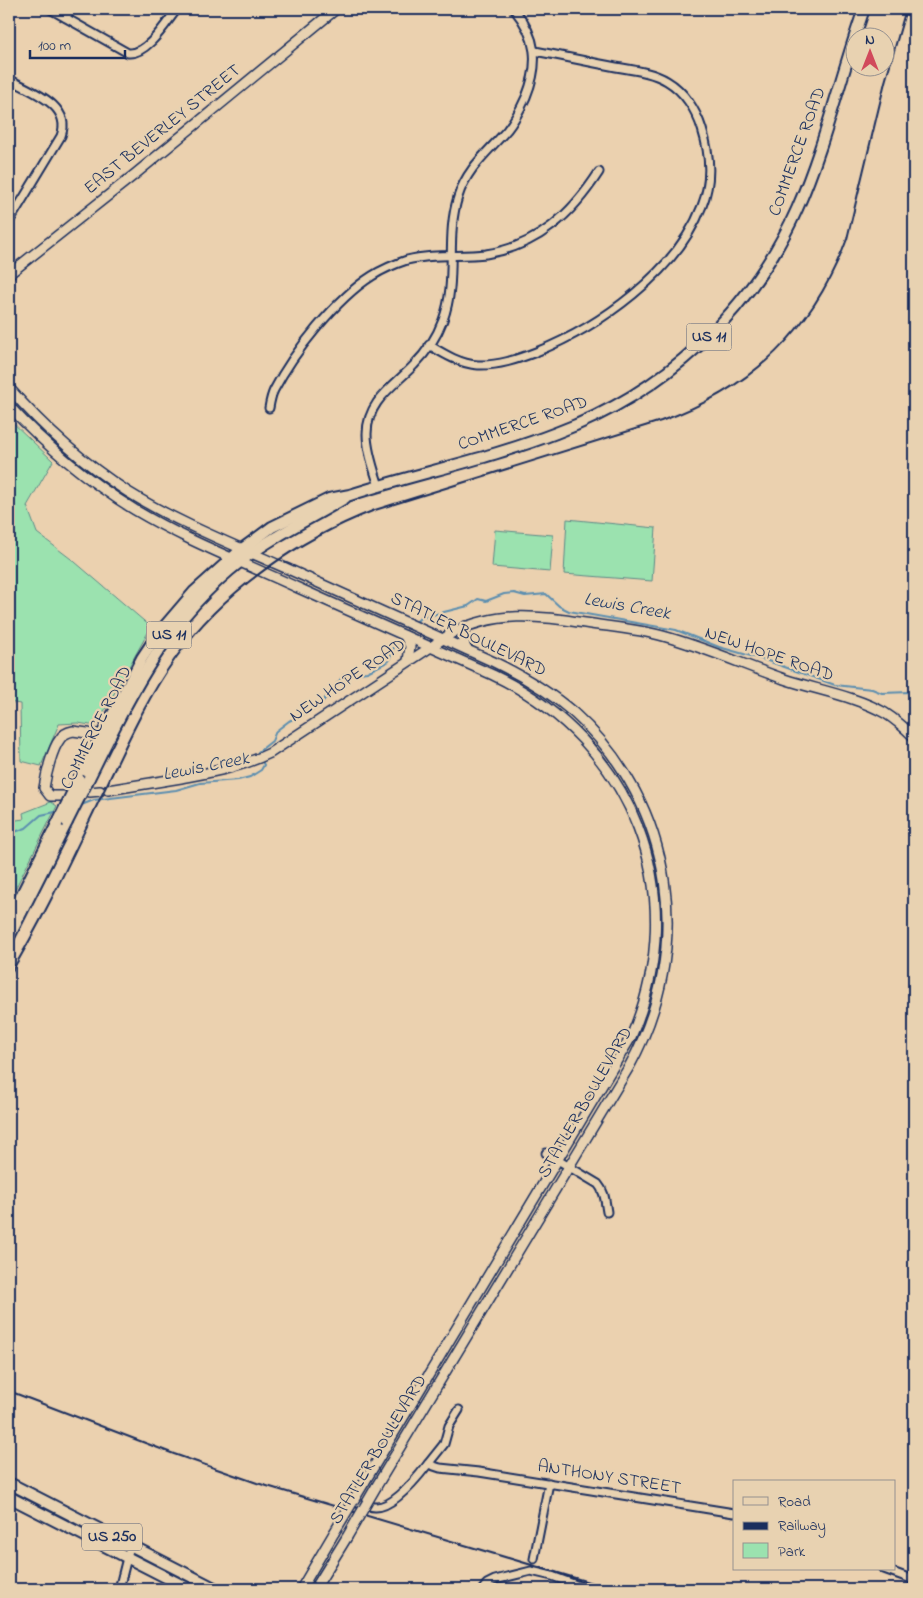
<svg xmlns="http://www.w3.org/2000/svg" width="923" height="1598" font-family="'Indie Flower',sans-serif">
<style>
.green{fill:#9be2af;stroke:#5b8886}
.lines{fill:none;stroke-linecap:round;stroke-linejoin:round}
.stream{stroke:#5b8eb0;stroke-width:2}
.minor-casing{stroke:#1b2f5e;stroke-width:11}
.tertiary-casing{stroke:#1b2f5e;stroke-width:12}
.secondary-casing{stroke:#1b2f5e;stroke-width:12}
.primary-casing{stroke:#1b2f5e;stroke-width:14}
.minor{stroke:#e8d2b1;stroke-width:7}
.tertiary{stroke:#e8d2b1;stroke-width:9}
.secondary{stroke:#e8d2b1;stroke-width:9}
.primary{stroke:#e8d2b1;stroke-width:10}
.rail{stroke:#1b2f5e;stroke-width:2}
.secondary-bridge-casing{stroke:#1b2f5e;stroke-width:12;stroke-linecap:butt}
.primary-bridge-casing{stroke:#1b2f5e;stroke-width:14;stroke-linecap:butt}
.secondary-bridge{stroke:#e8d2b1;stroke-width:9}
.primary-bridge{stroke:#e8d2b1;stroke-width:10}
.labels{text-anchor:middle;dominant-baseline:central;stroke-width:4.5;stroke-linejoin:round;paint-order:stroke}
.shield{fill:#e8d2b1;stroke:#586077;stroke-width:1}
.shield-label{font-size:16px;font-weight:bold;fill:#1b2f5e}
.street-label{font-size:18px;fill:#1b2f5e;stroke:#e8d2b1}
.water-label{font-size:19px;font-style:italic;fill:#263f6c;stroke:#e8d2b1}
</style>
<rect width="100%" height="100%" fill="#ebd1af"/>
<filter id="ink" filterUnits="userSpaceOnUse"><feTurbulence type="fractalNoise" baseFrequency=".02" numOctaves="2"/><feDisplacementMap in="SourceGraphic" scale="10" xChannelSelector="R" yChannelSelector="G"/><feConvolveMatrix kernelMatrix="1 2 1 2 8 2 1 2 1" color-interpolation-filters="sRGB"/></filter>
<g filter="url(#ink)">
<g class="green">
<polygon points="9,419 53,461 27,506 37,533 75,562 151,627 96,726 78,723 59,724 41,766 21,761 20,704 9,702"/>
<polygon points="567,519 656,528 652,581 564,574"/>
<polygon points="495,530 553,535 550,572 492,567"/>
<polygon points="51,802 57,806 9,901 9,821 24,819 23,813"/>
</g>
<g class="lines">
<g class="stream">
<polyline points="415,623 420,618 468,606 478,599 486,601 504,594 514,593 525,596 546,594 559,606 569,611 676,630 719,647 765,660 835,685 872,689 882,693 910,692 914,693"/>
<polyline points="259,754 258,752 272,741 276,731 289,721 319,706 344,675 367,672 389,661 394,647 402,638"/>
<polyline points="79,806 94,800 176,790 200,783 238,780 250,777 261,770 264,765 262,761"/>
<polyline points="9,834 26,828 41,815 60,811"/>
</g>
<g class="minor-casing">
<g id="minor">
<path d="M50,9l78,44c19,2 38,-30 49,-44"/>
<polyline points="65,17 72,9"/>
<path d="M9,79c21,12 64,26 52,57l-52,86"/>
<path d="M429,345c15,9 31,19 49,20 20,1 40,-6 58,-13 63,-25 141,-80 166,-146 10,-25 8,-52 0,-77 -6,-19 -18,-38 -35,-48 -15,-9 -34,-11 -51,-14 -27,-5 -54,-11 -81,-16"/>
<path d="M269,408c1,-6 2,-12 5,-18 19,-37 63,-92 98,-114 11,-7 23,-12 35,-16 26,-7 53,-3 79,-6 52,-8 86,-40 113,-82"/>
<path d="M379,486c-5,-16 -12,-35 -12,-52 0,-33 27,-48 47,-69 12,-12 23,-29 29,-45 15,-40 2,-83 15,-123 9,-29 30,-45 49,-67 8,-10 14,-22 19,-33 14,-34 11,-60 -12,-88"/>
<path d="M546,1153l52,31c7,8 7,17 9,28"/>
<polyline points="428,1464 444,1444 449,1426 459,1410"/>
<path d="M345,1499c10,3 21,8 30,8 18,1 43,-30 53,-43l12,4 39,4 255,41"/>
<polyline points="534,1559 549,1483"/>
<polyline points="884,1569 914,1580"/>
<polyline points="119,1589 130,1546"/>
<polyline points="483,1589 487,1584 495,1580 531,1571 552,1576 587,1589"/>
</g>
</g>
<g class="tertiary-casing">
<polyline id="tertiary" points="9,274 134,175 336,9"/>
</g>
<g class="secondary-casing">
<g id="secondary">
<path d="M9,388c35,40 74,75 119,104 50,31 106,53 160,77 68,31 138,62 206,93 29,14 56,30 80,51 102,92 120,237 55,354l-253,420"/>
<path d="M9,406c37,40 79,75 126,104 50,30 107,52 161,77 66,29 131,59 197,88 141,67 200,219 138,362l-267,446"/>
<polyline points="405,636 410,646 408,661"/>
<polyline points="466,649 463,637 466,626"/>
<path d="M108,790c24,-4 49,-8 73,-12 31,-6 61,-11 89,-25l182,-120c43,-22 86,-18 133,-10 26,4 53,6 78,13 41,11 81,29 121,43 33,11 71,17 101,34 11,7 20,15 29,24"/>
<polyline points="90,792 100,791"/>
<path d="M63,796h-13l-6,-8c2,-13 8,-39 16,-49 3,-5 8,-7 13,-8l36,5"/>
<polyline points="301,1589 334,1533"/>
<polyline points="315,1589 347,1537"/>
</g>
</g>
<g class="primary-casing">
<g id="primary">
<path d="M89,778c41,-82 77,-159 152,-217 32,-25 69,-42 104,-63"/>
<path d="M79,779l63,-121 16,-24 36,-42 48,-43 30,-22 57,-28 21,-4c68,-22 139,-36 206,-62 107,-40 194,-119 241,-224 28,-63 44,-135 67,-200"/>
<polyline points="9,920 57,824"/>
<polyline points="9,937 67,822"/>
<polyline points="9,1483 216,1589"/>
<polyline points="9,1497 189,1589"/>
</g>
</g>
<use href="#minor" class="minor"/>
<use href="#tertiary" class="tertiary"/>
<use href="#secondary" class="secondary"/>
<use href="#primary" class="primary"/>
<g class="rail">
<path d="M9,976c40,-66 72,-139 106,-208 18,-38 36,-75 60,-109 49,-69 123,-119 200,-149l286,-89c91,-32 152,-91 186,-182l38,-157 21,-73"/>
<polyline points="9,1391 174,1454 257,1483 612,1589"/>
</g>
<g class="secondary-bridge-casing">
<g id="secondary-bridge">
<polyline points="334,1533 364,1483"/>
<polyline points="347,1537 376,1487"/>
</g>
</g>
<g class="primary-bridge-casing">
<g id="primary-bridge">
<polyline points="67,822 89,778"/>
<polyline points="57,824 79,779"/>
</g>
</g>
<use href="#secondary-bridge" class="secondary-bridge"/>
<use href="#primary-bridge" class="primary-bridge"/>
</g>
</g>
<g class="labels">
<g class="shield">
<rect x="686.5" y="323.5" width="45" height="27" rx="4"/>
<rect x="146.5" y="621.5" width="45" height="27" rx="4"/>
<rect x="82" y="1523.5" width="60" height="27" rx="4"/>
</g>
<g class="shield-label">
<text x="709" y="337">US 11</text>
<text x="169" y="635">US 11</text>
<text x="112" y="1537">US 250</text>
</g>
<g class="street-label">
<text transform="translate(163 130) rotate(-39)">EAST BEVERLEY STREET</text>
<text transform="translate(798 152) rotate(-70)">COMMERCE ROAD</text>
<text transform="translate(523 424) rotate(-19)">COMMERCE ROAD</text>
<text transform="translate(468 635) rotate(26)">STATLER BOULEVARD</text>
<text transform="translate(769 655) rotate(19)">NEW HOPE ROAD</text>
<text transform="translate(348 681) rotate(-34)">NEW HOPE ROAD</text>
<text transform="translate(97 728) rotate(-63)">COMMERCE ROAD</text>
<text transform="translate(586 1103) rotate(-60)">STATLER BOULEVARD</text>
<text transform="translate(379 1450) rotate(-59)">STATLER BOULEVARD</text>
<text transform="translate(609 1478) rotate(9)">ANTHONY STREET</text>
</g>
<g class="water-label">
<text transform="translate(627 607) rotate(10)">Lewis Creek</text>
<text transform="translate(206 767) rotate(-11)">Lewis Creek</text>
</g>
</g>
<rect width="923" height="1598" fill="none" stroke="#e8d2b1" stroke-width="30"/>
<rect x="15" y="15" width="893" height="1568" fill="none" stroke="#1b2f5e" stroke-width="2" filter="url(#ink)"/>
<rect x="733" y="1480" width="162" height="90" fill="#e8d2b1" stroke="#969190"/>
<rect x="743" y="1497" width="25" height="8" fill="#e8d2b1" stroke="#969190"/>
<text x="778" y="1506" font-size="15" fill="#1b2f5e">Road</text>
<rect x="743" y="1522" width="25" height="8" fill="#1b2f5e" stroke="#969190"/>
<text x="778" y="1530" font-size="15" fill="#1b2f5e">Railway</text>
<rect x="743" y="1543" width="25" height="15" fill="#9be2af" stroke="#969190"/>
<text x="778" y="1556" font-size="15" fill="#1b2f5e">Park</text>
<g transform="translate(870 52)"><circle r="24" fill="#e8d2b1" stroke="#969190"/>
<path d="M0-4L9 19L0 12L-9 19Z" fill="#d1495b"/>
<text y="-8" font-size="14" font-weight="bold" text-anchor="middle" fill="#1b2f5e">N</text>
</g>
<path d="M30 50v8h95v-8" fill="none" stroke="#1b2f5e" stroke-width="2.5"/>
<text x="38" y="50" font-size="15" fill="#1b2f5e" stroke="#e8d2b1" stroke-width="4" paint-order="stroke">100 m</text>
</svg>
